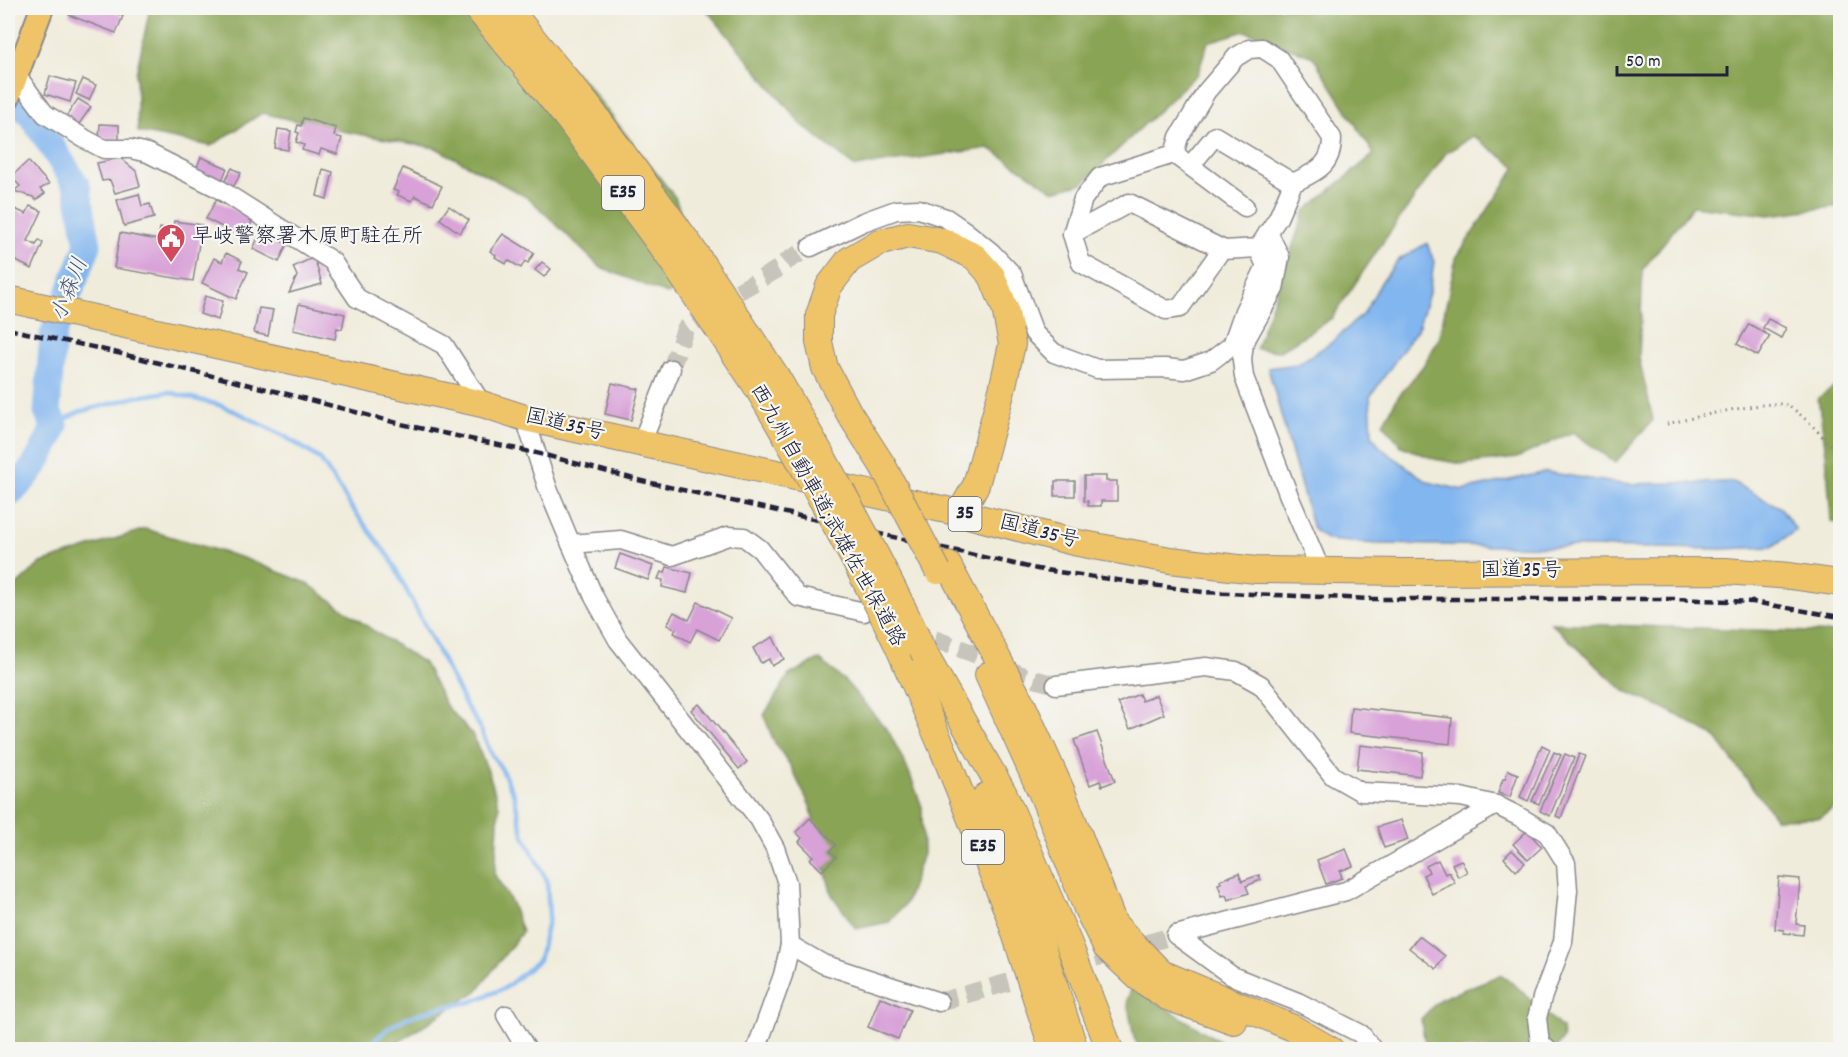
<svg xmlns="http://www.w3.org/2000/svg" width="1848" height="1057" font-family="Dekko,'Klee One',sans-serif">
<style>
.forest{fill:#8aa455;stroke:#566348;stroke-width:1.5}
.water{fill:#82b6ef;stroke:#526c95;stroke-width:1.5}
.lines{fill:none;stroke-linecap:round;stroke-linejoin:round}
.stream{stroke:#82b6ef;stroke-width:4.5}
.river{stroke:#82b6ef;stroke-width:27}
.building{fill:#d8a1d8}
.minor-tunnel{stroke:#c7c4bb;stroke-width:18;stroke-dasharray:18 9;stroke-linecap:butt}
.minor-casing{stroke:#89878b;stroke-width:21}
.major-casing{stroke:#89878b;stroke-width:26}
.highway-casing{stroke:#89878b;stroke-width:28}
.path{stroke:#89878b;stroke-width:3;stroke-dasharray:1.5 4.5;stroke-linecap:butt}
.minor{stroke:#fff;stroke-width:18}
.major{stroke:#efc469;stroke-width:22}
.highway{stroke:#efc469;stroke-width:26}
.rail{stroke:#22223b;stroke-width:4.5;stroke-dasharray:9 4.5;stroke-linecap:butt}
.highway-bridge-casing{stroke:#89878b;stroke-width:28;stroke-linecap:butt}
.highway-bridge{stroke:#efc469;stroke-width:26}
.labels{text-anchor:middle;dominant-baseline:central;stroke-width:4.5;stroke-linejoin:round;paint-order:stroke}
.shield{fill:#f6f6f2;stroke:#626272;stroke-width:1.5}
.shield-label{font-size:20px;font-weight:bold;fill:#22223b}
.poi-label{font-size:21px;fill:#22223b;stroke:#f6f6f2;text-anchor:start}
.street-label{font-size:21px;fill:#22223b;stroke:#f6f6f2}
.water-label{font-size:22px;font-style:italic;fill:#44567a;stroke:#f6f6f2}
</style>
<rect width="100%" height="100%" fill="#f6f6f2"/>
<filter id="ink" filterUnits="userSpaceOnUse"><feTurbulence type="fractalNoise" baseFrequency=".0167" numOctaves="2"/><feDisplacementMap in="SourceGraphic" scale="12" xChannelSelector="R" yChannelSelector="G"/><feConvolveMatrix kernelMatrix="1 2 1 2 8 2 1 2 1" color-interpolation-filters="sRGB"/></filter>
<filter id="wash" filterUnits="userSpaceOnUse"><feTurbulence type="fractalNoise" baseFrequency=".008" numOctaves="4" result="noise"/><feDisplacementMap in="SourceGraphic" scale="24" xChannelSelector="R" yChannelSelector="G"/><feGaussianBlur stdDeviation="1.35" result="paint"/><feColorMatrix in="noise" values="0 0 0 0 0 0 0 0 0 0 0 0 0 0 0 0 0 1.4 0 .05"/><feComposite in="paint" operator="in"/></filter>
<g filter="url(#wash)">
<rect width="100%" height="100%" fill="#f0ecdb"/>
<g class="forest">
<polygon points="150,8 507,8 585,82 675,197 697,257 693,284 667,294 600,267 530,199 436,148 336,130 262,113 211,146 138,132 136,74"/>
<polygon points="705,8 1840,8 1840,206 1769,215 1693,206 1643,269 1639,358 1653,420 1615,463 1573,432 1517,458 1463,464 1434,459 1401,446 1383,423 1398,397 1423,366 1439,338 1456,258 1516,167 1473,136 1446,153 1381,245 1332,318 1280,351 1256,349 1305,211 1374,154 1313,57 1245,31 1208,42 1198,73 1083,183 1054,191 989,148 855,167 801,124"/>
<polygon points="1840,383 1840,524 1831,521 1826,453 1818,398"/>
<polygon points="145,529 243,558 307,583 374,631 424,663 447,707 472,734 489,773 499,806 495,875 512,903 522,932 477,991 400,1041 393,1049 8,1049 8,593 41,563"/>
<polygon points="1551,623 1840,633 1840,803 1820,818 1776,819 1715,737 1668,710 1623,690"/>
<polygon points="819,659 846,682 889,732 909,772 922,807 923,854 906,903 889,922 856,929 832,895 819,848 811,808 790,765 773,740 764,715 789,675"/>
<polygon points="1500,975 1514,984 1562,1028 1563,1039 1555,1049 1426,1049 1421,1019 1440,999"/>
<polygon points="1132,987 1232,1049 1140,1049 1134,1038 1127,1000"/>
</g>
<polygon class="water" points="1427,243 1434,262 1429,293 1418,328 1370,397 1372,435 1381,448 1428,482 1463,490 1546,472 1622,484 1733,482 1781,508 1796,530 1772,547 1721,549 1377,544 1327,540 1313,529 1268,368 1298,364 1331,343 1364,313 1382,281 1398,260"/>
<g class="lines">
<polyline class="stream" points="55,425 79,412 136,397 168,392 219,405 241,414 286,437 320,459 352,508 390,558 466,706 478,724 492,755 501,768 514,795 523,834 547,881 549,917 539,960 505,988 471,1002 434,1009 406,1018 390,1027 363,1050"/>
<path class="river" d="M8,90l24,26 45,70 11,59 -35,89 -6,78 8,13c-12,29 -23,49 -47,70"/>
</g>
<g id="blocks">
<g class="building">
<polygon points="72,8 87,8 98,12 99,8 116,8 114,12 123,16 116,33 69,15"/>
<polygon points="50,76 76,83 70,102 45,94"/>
<polygon points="83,79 96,85 89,100 76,94"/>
<polygon points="78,99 91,107 77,127 65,118"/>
<polygon points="303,118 336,128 334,136 342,138 337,154 321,149 319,155 302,150 304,145 296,142 299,133 296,132 298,125 301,126"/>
<polygon points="100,124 119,125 119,140 99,139"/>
<polygon points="278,129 291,131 288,150 275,148"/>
<polygon points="201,157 227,168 221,183 195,172"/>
<polygon points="120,158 136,171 140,186 115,193 110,180 102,181 97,163"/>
<polygon points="28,161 49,184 40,189 45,193 36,200 33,197 14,191 20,186 11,177"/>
<polygon points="232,168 241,173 231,191 222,186"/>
<polygon points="403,168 442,186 433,204 415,196 412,201 397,195 399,192 393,190"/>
<polygon points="323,169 333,172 327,199 317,196"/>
<polygon points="139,194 142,206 150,204 154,218 124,226 117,200"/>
<polygon points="216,200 253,219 244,238 206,219"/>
<polygon points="30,206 42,211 28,241 36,245 39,240 43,243 32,269 8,257 8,226 15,209 26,214"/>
<polygon points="449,206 469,220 460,233 440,219"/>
<polygon points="174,221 202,225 193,281 114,268 120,233 158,240 160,228 172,230"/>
<polygon points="261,231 287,244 279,262 253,249"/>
<polygon points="503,234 534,253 528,263 525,261 521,268 508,260 506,264 495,257 496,255 490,251"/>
<polygon points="226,253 242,261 239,268 248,272 236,299 202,283 214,258 222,262"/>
<polygon points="310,259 315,260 322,284 289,293 297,276 293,267"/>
<polygon points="542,262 551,269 544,277 535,270"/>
<polygon points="205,296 223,301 218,320 200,314"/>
<polygon points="299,304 345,314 342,329 337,328 335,339 293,330"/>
<polygon points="259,308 273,310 268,336 254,333"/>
<polygon points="1768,319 1786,328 1781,338 1763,328"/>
<polygon points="1749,324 1770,336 1758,356 1737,344"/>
<polygon points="612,383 639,389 631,420 605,414"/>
<polygon points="1084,476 1106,476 1106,481 1117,481 1117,501 1101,501 1101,506 1088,506 1088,501 1084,501"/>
<rect x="1055" y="481" width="20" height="15"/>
<polygon points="620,554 653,566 648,580 615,568"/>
<polygon points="667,567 692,573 687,593 662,587 663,580 658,579 661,572 665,573"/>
<polygon points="698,602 731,618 719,640 697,629 690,642 674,633 676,629 667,625 674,612 689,620"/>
<polygon points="773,637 784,659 772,666 769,659 761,663 753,648"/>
<polygon points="1139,694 1142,701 1156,695 1164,714 1130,729 1118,703"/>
<polygon points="699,704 747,762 739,769 691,710"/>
<polygon points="1351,707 1452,718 1450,744 1349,733"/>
<polygon points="1097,732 1115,781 1102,786 1100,781 1090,785 1074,740"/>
<polygon points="1360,745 1423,752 1420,776 1357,769"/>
<polygon points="1542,745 1550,749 1528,801 1520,797"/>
<polygon points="1554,752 1561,755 1539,804 1532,801"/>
<polygon points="1565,754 1574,758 1550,816 1540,811"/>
<polygon points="1579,754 1585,756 1561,818 1556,816"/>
<polygon points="1508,770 1518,774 1510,797 1498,793 1503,779 1505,779"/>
<polygon points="810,818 836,845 830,851 836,857 822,871 810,859 813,856 799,842 802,838 796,832"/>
<polygon points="1401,820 1408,840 1384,848 1377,827"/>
<polygon points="1527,831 1542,847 1528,860 1513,844"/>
<polygon points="1346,849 1353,866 1340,871 1342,878 1326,884 1317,860"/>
<polygon points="1512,850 1525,863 1516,871 1504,858"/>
<polygon points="1438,860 1445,874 1449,872 1455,883 1432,894 1423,875 1429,872 1426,866"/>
<polygon points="1461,860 1467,872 1458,877 1452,864"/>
<polygon points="1239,873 1242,881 1259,875 1261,880 1246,886 1249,893 1228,900 1226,895 1222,896 1218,884 1221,883 1220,880"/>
<polygon points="1779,877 1800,879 1796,924 1804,925 1803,935 1784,933 1784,930 1775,929"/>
<polygon points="1419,936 1445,956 1436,969 1409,948"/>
<polygon points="880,997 910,1010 898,1039 868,1027"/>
</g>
</g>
</g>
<g filter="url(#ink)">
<use href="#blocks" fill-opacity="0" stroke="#89878b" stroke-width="1.5"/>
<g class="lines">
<g class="minor-tunnel">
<polyline points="671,369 685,329 732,295 778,269 787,261 811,247"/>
<polyline points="909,630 983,657 1023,676 1056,685"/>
<polyline points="939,1002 1176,935"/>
</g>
<g class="minor-casing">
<g id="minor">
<polyline points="17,76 45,114 85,139 104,149 131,149 148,153 216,187 332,261 357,298 444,345 482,404"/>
<polyline points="1190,166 1215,136 1293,183"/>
<polyline points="1268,232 1280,257 1274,289 1244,343 1242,360 1244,377 1289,496 1321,571"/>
<path d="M1072,234l57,-31 95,47 34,-2 20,-30 15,-35c22,-11 39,-16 39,-45l-53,-79 -17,-11 -13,1 -13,8 -30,35 -27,45 -5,17"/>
<polyline points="811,247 863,222 896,210 919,209 946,218 965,231 991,252 1012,274 1034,333 1054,353 1097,369 1165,368 1184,370 1211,361 1232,345 1244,311 1266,266 1258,248"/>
<polyline points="1222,249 1180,308 1166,310 1081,263 1072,234 1083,199 1100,177 1174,154 1245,207"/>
<polyline points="525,418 548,489 571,544 594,597 618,640 759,819 775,848 787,883 790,945 783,975 756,1050"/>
<polyline points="641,444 671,369"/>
<polyline points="571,544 621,540 672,556 728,536 744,537 760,549 798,597 864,612"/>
<polyline points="1056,685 1206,667 1236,671 1261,685 1333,776 1361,792 1461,797 1496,805 1518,816 1547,833 1566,863 1568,890 1563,942 1542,998 1537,1018 1540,1043 1548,1050"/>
<polyline points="1176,935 1346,891 1496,805"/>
<polyline points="1176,935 1232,976 1298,1002 1361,1034 1373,1050"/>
<polyline points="790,945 823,964 939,1002"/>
<polyline points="506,1015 527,1050"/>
</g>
</g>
<g class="major-casing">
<polyline id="major" points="8,98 42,8"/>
</g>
<g class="highway-casing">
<g id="highway">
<polyline points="477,8 569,120 670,258 757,387"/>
<polyline points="508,8 588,106 689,244 776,376"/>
<polyline points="8,299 482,404 525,418 960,513 1073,542 1170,560 1256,570 1404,572 1725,571 1790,576 1840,583"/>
<polyline points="883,466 849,413 825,368 819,342 819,315 829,286 849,260 878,243 908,235 942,241 975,257 992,276 1005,308 1012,344 1002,390 976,485 960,513"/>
<polyline points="948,565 1023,706 1061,790 1114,924 1161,973 1293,1028 1331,1050"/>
<polyline points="899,648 942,747 1009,915 1053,1050"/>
<polyline points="925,655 1004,794 1069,944 1110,1050"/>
<polyline points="988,675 1043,796 1087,909 1106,947 1139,978 1167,997 1234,1021"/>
<polyline points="986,796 1029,906 1075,1050"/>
</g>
</g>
<path class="path" d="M1667,424c20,-5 104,-25 119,-19 15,6 42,38 54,50"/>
<use href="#minor" class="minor"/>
<use href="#major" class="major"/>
<use href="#highway" class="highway"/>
<polyline class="rail" points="8,329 97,348 287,394 401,424 545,455 638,480 1037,569 1203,592 1371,599 1672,599 1753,602 1840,617"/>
<g class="highway-bridge-casing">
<g id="highway-bridge">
<path d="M776,376c53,91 105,183 149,279"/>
<path d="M757,387c51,86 99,172 142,261"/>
<polyline points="883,466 938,571"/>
</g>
</g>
<use href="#highway-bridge" class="highway-bridge"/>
</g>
</g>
<defs>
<g id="civic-pin" transform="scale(1.5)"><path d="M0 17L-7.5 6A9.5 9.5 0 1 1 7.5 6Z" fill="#d1495b" stroke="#f6f6f2"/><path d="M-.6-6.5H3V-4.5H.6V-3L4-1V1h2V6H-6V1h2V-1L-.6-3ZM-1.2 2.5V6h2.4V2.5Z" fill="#fff"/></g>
</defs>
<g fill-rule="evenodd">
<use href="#civic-pin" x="171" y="238"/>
</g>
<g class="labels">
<g class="shield">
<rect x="602" y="176" width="42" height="34" rx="4.5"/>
<rect x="948.5" y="497" width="33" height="34" rx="4.5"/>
<rect x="962" y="830" width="42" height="34" rx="4.5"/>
</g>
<g class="shield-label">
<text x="623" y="193">E35</text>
<text x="965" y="514">35</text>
<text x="983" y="847">E35</text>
</g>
<g class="poi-label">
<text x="192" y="238">早岐警察署木原町駐在所</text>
</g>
<g class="street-label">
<text transform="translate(565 426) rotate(13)">国道35号</text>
<text transform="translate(826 516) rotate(61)">西九州自動車道;武雄佐世保道路</text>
<text transform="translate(1039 533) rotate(14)">国道35号</text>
<text x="1521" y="572">国道35号</text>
</g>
<g class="water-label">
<text transform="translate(71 290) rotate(-69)">小森川</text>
</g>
</g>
<rect width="1848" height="1057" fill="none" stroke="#f6f6f2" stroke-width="30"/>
<path d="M1617 66v9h110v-9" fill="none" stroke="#22223b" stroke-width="3"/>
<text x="1626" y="66" font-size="18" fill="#22223b" stroke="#f6f6f2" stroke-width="4.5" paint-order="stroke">50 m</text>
</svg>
